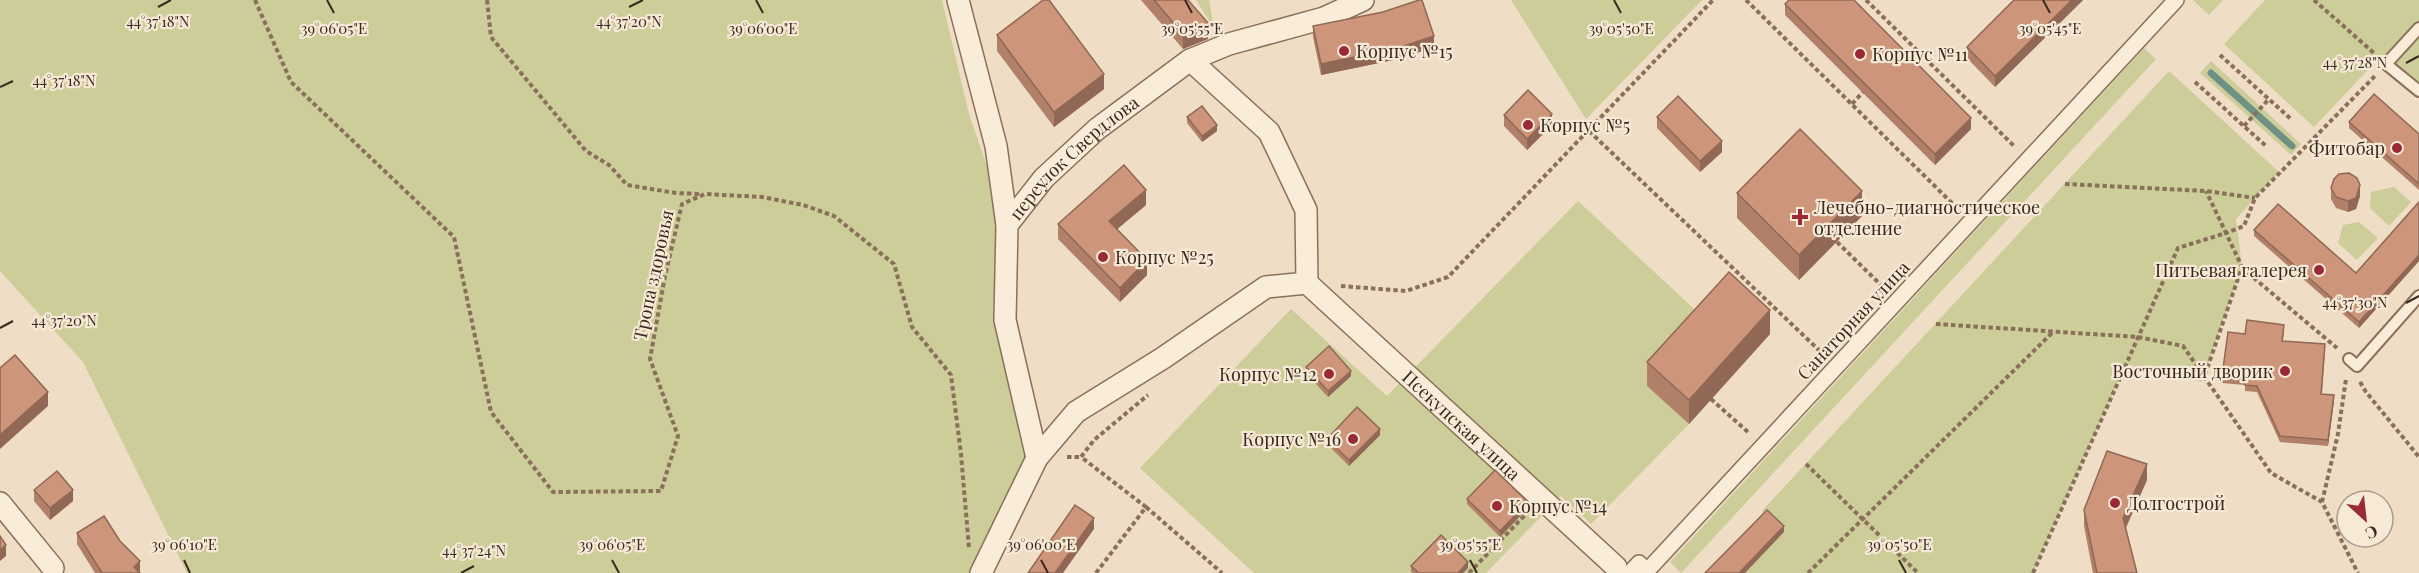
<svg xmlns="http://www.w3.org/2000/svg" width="2419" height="573" font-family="'Playfair Display',serif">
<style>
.green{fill:#cccd98}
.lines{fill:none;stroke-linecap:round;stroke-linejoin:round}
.stream{stroke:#6d9185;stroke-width:7}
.service-casing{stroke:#8a705b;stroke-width:14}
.pedestrian-casing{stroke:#8a705b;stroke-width:18}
.minor-casing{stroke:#8a705b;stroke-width:24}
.path{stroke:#8a705b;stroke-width:4;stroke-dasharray:4.5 3;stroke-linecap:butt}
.service{stroke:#f9ecd8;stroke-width:10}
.pedestrian{stroke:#f9ecd8;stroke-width:15}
.minor{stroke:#f9ecd8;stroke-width:21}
.wall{fill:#b08069}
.shaded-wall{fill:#906855}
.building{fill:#cd957a;stroke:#906855;stroke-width:1.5}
.ticks{fill:none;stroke:#3a291f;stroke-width:2}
.poi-dot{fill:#9a2a35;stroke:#f6e9d5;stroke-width:2}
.labels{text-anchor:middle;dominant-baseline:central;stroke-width:4.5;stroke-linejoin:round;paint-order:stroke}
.poi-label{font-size:18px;fill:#3a291f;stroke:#f6e9d5;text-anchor:start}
.street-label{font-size:18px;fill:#3a291f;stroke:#f6e9d5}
.ticks-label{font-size:15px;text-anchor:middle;fill:#3a291f;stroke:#f6e9d5;stroke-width:4.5;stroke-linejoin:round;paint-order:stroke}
</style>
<rect width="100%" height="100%" fill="#efdec5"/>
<g class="green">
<polygon points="0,0 942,0 969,114 1007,225 1005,320 1037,458 981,573 187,573 83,362 0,271"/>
<polygon points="1196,0 1209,0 1214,28"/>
<polygon points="1511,0 1702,0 1586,119"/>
<polygon points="2193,0 2223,0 2209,15"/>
<polygon points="2265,0 2419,0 2419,91 2379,58 2314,127 2224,44"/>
<polygon points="2144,48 2156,59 1681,573 1670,562"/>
<polygon points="2211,61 2301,144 2291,155 2200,73"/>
<polygon points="2169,71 2279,172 2236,219 2242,267 2202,382 2126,364 2033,573 1744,573 1784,532 1762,511"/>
<polygon points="2394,187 2411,202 2389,226 2370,208 2371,192"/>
<polygon points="1578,201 1707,321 1689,424 1591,524 1561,496 1486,573 1254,573 1140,468 1291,309 1387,396"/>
<polygon points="2359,222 2378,238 2357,260 2338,243 2343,225"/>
</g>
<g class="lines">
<polyline class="stream" points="2211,73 2292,146"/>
<g class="service-casing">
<g id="service">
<polyline points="2419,28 2386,64 2419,91"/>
<polyline points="2349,359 2357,366 2419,296"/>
</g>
</g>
<g class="pedestrian-casing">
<polyline id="pedestrian" points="1630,573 1639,563 1647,571 2176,0"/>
</g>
<g class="minor-casing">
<g id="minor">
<polyline points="958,0 996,146 1007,225"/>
<path id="s1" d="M1307,283l309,284"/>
<path id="s2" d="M1037,458l-32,-138 2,-95 37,-47 53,-49 93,-69"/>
<polyline points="0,503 53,568"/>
<polyline points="981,573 1037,458 1076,412 1163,358 1266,287 1307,283 1306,210 1269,132 1190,60 1229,44 1324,18 1363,0"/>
</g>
</g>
<g class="path">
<polyline points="255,0 291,82 454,237 491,412 553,492 661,491 678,436 650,359 665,276 682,204 705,194 762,197 803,205 834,216 894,264 912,327 951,375 961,454 969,548"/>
<polyline points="487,0 491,37 586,151 609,165 627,185 676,193 701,194"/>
<polyline points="1746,0 1958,209"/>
<polyline points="1866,0 2015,147"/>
<polyline points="2314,0 2374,53"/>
<polyline points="2220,55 2292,120"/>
<polyline points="2195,82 2266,146"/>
<polyline points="1852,104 1863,92"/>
<polyline points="2244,126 2269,99"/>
<polyline points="1589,131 1823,354"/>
<polyline points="2065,184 2206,191 2255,198"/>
<polyline points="1837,242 1884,288"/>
<polyline points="2242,268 2337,348"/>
<polyline points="1341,286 1406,291 1448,277 1713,0"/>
<polyline points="1936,324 2138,337 2183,346 2271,473 2322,502 2358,573"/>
<polyline points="2205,375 2242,267 2226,233 2244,226 2255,198 2376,75"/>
<polyline points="2360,382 2366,392 2419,457"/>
<polyline points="1711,399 1749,433"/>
<polyline points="1067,457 1081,457"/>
<polyline points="1806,464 1918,573"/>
<polyline points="2322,502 2338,434 2346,379"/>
<polyline points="1146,507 1222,573"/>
<polyline points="1096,573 1146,507 1081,457 1094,440 1148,395"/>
<polyline points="1469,573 1527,513"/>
<polyline points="1808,573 2053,332"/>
<polyline points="2033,573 2178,248 2226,233 2206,191"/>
</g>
<use href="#service" class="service"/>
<use href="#pedestrian" class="pedestrian"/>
<use href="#minor" class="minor"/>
</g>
<g class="wall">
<polygon points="1141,0 1188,0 1208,39 1183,49"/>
<polygon points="2014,0 2083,0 1995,87 1967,58 1967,47"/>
<polygon points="1785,4 1971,129 1935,165 1785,15"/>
<polygon points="1313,26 1434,47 1398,59 1321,75 1313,37"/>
<polygon points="997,35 1104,89 1054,127 997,51"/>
<polygon points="1504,115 1552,125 1527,150 1504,126"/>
<polygon points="1187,117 1217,131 1202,142 1187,123"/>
<polygon points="1657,117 1722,152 1700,172 1657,128"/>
<polygon points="2349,122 2419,134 2419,190 2349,128"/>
<polygon points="2331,188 2360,196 2356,209 2348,212 2336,208 2331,199"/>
<polygon points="1737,193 1862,216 1799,280 1737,218"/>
<polygon points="2419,202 2419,261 2359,328 2254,236 2254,230 2356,273"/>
<polygon points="1146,205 1117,229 1147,275 1120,302 1058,239 1058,224"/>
<polygon points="2284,331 2283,341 2325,351 2322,394 2334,401 2328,446 2280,442 2257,392 2245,391 2245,385 2222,383 2222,376 2245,334"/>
<polygon points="1770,334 1689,424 1647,386 1647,362"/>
<polygon points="1306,367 1351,376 1328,397 1306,373"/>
<polygon points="1380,435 1349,466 1327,444 1327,439"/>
<polygon points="2147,480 2126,528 2137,573 2093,573 2084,526 2084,510"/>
<polygon points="34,490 73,501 50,520 34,501"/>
<polygon points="1467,499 1528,508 1500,537 1467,504"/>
<polygon points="77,533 140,572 140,573 95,573 77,544"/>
<polygon points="1411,566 1468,568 1463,573 1413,573 1411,572"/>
</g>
<g class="shaded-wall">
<polygon points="2072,0 2083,0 1995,87 1995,76"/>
<polygon points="1208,23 1208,39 1183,49 1183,34"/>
<polygon points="1434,36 1434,47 1398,59 1321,75 1321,64"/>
<polygon points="1104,74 1104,89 1054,127 1054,112"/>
<polygon points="1552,114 1552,125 1527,150 1527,139"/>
<polygon points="1971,118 1971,129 1935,165 1935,154"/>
<polygon points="1217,125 1217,131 1202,142 1202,136"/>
<polygon points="1722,141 1722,152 1700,172 1700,161"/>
<polygon points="2360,185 2360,196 2356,209 2348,212 2348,201"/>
<polygon points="1146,190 1146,205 1109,236 1109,221"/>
<polygon points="1862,191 1862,216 1799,280 1799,255"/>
<polygon points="2419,255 2419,261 2359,328 2359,322"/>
<polygon points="1147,260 1147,275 1120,302 1120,288"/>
<polygon points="1770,310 1770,334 1689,424 1689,400"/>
<polygon points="1351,371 1351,376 1328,397 1328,391"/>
<polygon points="48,392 48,406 0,449 0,435"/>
<polygon points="2334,395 2334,401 2328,446 2328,440"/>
<polygon points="1380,429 1380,435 1349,466 1349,460"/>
<polygon points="2147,464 2147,480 2123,533 2123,518"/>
<polygon points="73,490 73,501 50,520 50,508"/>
<polygon points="1528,502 1528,508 1500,537 1500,531"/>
<polygon points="1094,518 1094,529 1063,573 1055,573"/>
<polygon points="1784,526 1784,532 1745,573 1739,573"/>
<polygon points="6,545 6,556 0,561 0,550"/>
<polygon points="140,561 140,572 139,573 134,567"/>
<polygon points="1468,562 1468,568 1463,573 1458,573"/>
</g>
<g class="building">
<polygon points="1043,0 1049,0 1104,74 1054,112 997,35"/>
<polygon points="1154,0 1188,0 1208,23 1183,34"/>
<polygon points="1419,0 1422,0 1434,36 1398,48 1321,64 1313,26 1383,12"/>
<polygon points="1789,0 1854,0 1971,118 1935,154 1785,4"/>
<polygon points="2014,0 2072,0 1995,76 1967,47"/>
<polygon points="1528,90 1552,114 1527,139 1504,115"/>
<polygon points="2374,94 2419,134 2419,184 2349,122"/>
<polygon points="1678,96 1722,141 1700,161 1657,117"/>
<polygon points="1202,106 1217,125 1202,136 1187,117"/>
<polygon points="1800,129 1862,191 1799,255 1737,193"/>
<polygon points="1124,165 1146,190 1109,221 1147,260 1120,288 1058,224"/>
<polygon points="2349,173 2357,178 2360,185 2356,198 2348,201 2336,197 2331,188 2334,179 2339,174"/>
<polygon points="2419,202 2419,255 2359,322 2254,230 2278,204 2356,273"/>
<polygon points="1729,272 1770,310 1689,400 1647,362"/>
<polygon points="2247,320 2284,325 2282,341 2325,344 2321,394 2334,395 2328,440 2280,436 2257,386 2245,385 2246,379 2222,376 2228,332 2245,334"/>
<polygon points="1329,346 1351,371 1328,391 1306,367"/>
<polygon points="15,355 48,392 0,435 0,368"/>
<polygon points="1357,407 1380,429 1349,460 1327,439"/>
<polygon points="2107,451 2147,464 2123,518 2137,573 2097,573 2084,510"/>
<polygon points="1495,470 1528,502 1500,531 1467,499"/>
<polygon points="57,471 73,490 50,508 34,490"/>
<polygon points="1075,505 1094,518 1055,573 1028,573"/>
<polygon points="1767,510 1784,526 1739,573 1705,573"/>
<polygon points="104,516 120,541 140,561 134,567 140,573 102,573 77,533"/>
<polygon points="1441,535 1468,562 1458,573 1419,573 1411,566"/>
<polygon points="0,536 6,545 0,550"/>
</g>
<path class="ticks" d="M327,0l7,13M756,0l7,13M1185,0l7,13M1614,0l7,13M2043,0l7,13M158,7l13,-7M629,7l14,-7M2406,63l13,-7M0,87l13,-6M2406,303l13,-7M0,328l13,-7M184,560l6,13M612,560l7,13M1041,560l7,13M1470,560l7,13M1899,560l7,13M461,573l13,-7"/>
<g class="poi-dot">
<circle cx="1344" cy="51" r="6"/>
<circle cx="1860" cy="54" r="6"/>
<circle cx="1528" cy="125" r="6"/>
<circle cx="2397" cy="148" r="6"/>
<path d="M1797 208h6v6h6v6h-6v6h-6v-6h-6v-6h6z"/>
<circle cx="1103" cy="257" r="6"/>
<circle cx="2319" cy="270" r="6"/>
<circle cx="2285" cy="371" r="6"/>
<circle cx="1329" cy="374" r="6"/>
<circle cx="1353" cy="439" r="6"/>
<circle cx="2115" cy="503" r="6"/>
<circle cx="1497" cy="506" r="6"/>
</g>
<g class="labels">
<g class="poi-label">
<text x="1356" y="51">Корпус №15</text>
<text x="1872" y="54">Корпус №11</text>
<text x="1540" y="125">Корпус №5</text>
<text x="2385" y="148" text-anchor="end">Фитобар</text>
<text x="1814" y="207">Лечебно-диагностическое<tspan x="1814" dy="21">отделение</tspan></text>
<text x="1115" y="257">Корпус №25</text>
<text x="2307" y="270" text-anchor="end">Питьевая галерея</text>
<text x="2273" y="371" text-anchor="end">Восточный дворик</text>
<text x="1317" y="374" text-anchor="end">Корпус №12</text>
<text x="1341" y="439" text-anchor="end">Корпус №16</text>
<text x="2127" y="503">Долгострой</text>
<text x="1509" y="506">Корпус №14</text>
</g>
<g class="street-label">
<text stroke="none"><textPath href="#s2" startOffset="332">переулок Свердлова</textPath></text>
<text transform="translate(653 275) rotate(-78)">Тропа здоровья</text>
<text transform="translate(1853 320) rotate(-47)">Санаторная улица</text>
<text stroke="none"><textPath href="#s1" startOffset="210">Псекупская улица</textPath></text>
</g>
</g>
<g class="ticks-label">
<text x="158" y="27">44°37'18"N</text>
<text x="629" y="27">44°37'20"N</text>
<text x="334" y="34">39°06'05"E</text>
<text x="763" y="34">39°06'00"E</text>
<text x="1192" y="34">39°05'55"E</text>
<text x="1621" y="34">39°05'50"E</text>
<text x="2050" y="34">39°05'45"E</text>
<text x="2355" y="68">44°37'28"N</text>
<text x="64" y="86">44°37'18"N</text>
<text x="2355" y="308">44°37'30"N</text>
<text x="64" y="326">44°37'20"N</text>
<text x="184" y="550">39°06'10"E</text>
<text x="612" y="550">39°06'05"E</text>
<text x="1041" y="550">39°06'00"E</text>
<text x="1470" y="550">39°05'55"E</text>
<text x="1899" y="550">39°05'50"E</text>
<text x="474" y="556">44°37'24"N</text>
</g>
<g transform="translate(2365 519) rotate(153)"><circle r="28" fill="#f6e9d5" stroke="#ab9c8c" stroke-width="1.5"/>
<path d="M0-4.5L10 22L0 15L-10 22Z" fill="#9a2a35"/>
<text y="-9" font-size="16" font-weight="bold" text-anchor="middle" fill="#3a291f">С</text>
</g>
</svg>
